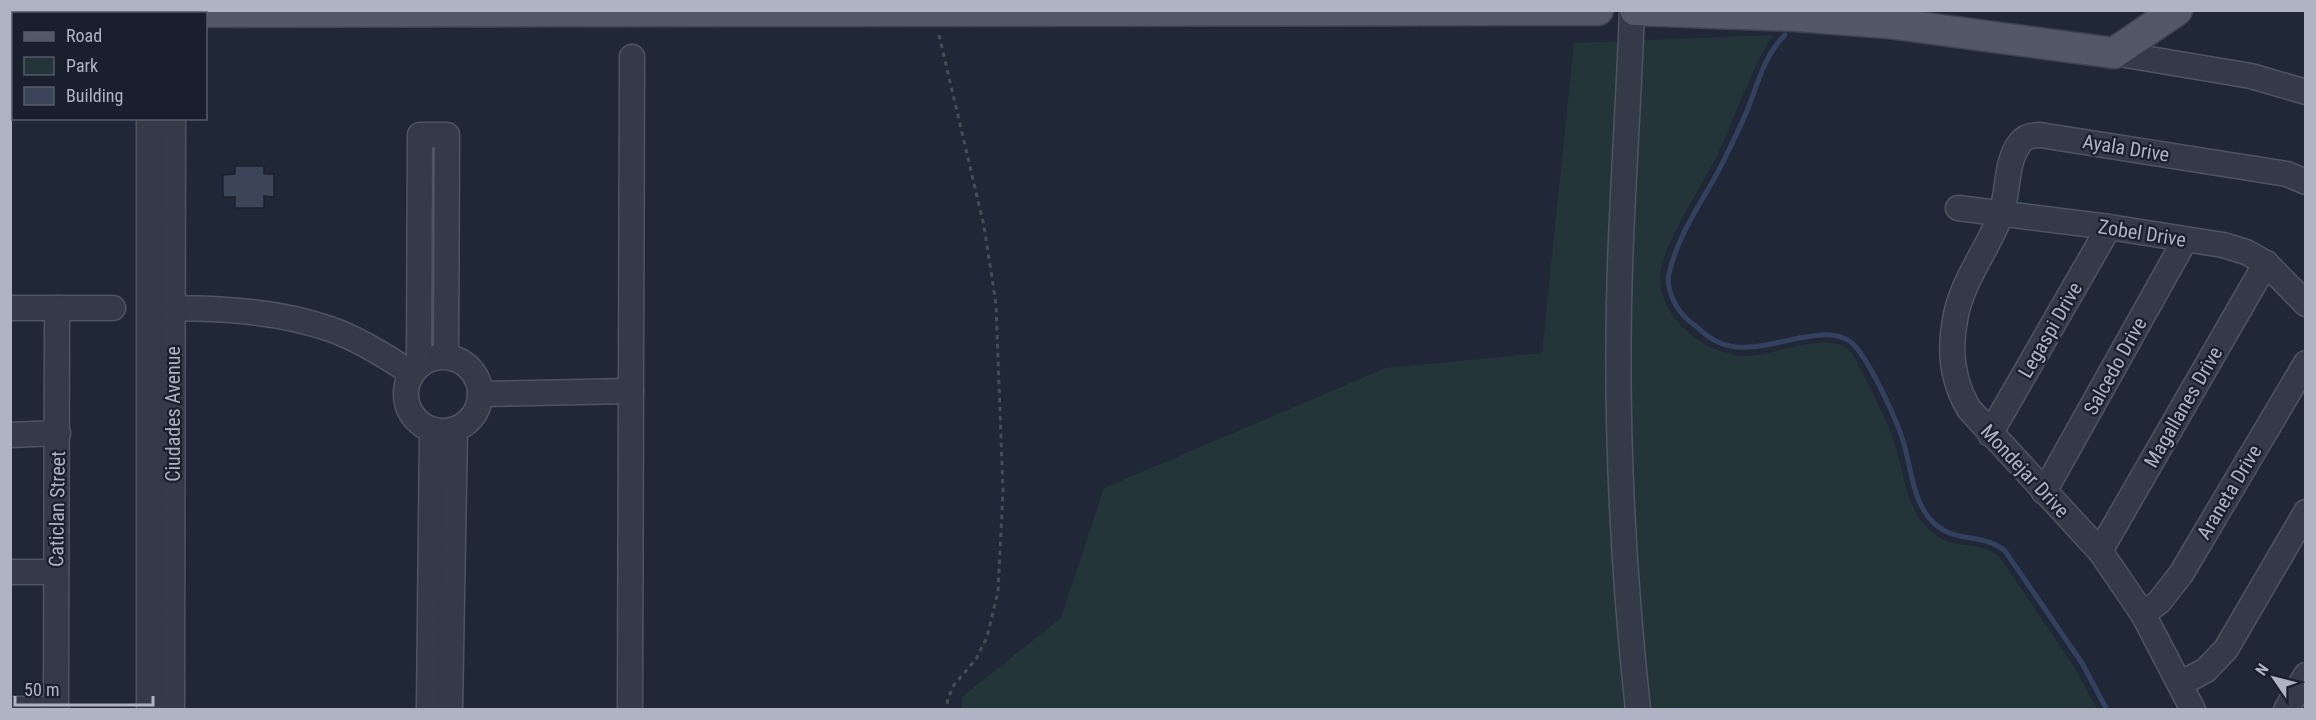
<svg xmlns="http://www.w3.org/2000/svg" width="2316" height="720" font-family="'Roboto Condensed',sans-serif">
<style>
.green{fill:#233539}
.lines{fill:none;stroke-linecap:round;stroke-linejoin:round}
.stream{stroke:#34415e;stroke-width:5}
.building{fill:#3c4557;stroke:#1b212e;stroke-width:1.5}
.minor-casing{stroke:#4e5462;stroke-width:27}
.major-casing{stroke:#3d4351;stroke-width:33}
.path{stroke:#405055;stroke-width:3;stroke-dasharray:4.5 4.5;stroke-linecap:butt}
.minor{stroke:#343a47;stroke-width:24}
.major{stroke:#525867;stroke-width:30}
.labels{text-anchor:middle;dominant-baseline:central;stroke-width:4.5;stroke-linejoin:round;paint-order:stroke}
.street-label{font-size:20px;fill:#aeb4c4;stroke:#191f2c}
</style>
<rect width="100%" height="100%" fill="#202736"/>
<path class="green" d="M1773,35c-23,36 -37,80 -55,119 -15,31 -57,92 -58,123 0,42 46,78 86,79 27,0 80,-25 102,-7 7,7 11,18 16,27 11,22 22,43 30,66 10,27 10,58 29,81 28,33 49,13 76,33l76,112 22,41 -1135,1v-13l99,-79 43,-130 282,-120 156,-15 32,-310z"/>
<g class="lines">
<path class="stream" d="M1785,35c-21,20 -27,49 -38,76 -7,16 -15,33 -23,49 -18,37 -46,72 -55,114 -3,13 5,31 14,41 4,5 9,8 14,12 7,7 17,14 26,17 39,15 104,-28 131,1 16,17 42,73 49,96 8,25 9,56 26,77 24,28 49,12 76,33l77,112 25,47"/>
</g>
<polygon class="building" points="235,166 264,166 264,174 274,174 274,197 264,196 264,208 235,208 235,197 223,197 223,175 235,174"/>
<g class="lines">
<g class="minor-casing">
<g id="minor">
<path d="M1632,10c-3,85 -9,170 -12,255 -5,148 2,297 18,445"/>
<polyline points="2114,53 2251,76 2306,92"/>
<polyline points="1958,208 2109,227 2223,245 2246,252 2266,263 2306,304"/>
<polyline points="10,308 113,308"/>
<path d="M157,308c58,0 118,2 173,21 29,10 56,27 81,44"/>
<circle cx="443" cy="394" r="37"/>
<polyline points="419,365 420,135 447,135 446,356"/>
<polyline points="480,394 631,391"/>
<polyline points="1990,434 2109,227"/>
<polyline points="10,435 58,433"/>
<polyline points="2044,492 2185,240"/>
<polyline points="2100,551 2266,263"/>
<polyline points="10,572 56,572"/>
<polyline points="2143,614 2159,602 2181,574 2306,363"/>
<polyline points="2180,684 2206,670 2226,649 2306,512"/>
<polyline points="10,709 56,709"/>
<polyline points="56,710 57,308"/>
<polyline points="149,710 149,118"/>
<polyline points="172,710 173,118"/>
<polyline points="429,710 432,430"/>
<polyline points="450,710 455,429"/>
<polyline points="630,710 632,57"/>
<path d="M2193,710l-50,-96 -43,-63 -131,-142c-16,-27 -20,-58 -14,-89 6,-39 33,-70 46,-106 8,-22 4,-52 19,-71 5,-7 12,-8 20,-8l247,39 19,8"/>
<polyline points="2286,710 2306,675"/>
</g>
</g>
<g class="major-casing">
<g id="major">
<polyline points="1635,10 1796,16 1888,23 2114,53 2177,10"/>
<polyline points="10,12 1598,10"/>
</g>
</g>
<polyline class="path" points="939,35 984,226 996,304 1003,491 998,592 987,637 976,659 954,685 948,698 946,710"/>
<use href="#minor" class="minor"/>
<use href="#major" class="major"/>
</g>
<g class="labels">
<g class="street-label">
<text transform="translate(2126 148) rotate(9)">Ayala Drive</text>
<text transform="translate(2142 233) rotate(9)">Zobel Drive</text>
<text transform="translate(2050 330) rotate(-60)">Legaspi Drive</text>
<text transform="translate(2115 366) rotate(-61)">Salcedo Drive</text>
<text transform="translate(2183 407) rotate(-60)">Magallanes Drive</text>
<text transform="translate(173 414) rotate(-90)">Ciudades Avenue</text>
<text transform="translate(2025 471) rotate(47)">Mondejar Drive</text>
<text transform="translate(2229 492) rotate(-59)">Araneta Drive</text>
<text transform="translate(57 509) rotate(-89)">Caticlan Street</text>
</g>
</g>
<rect width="2316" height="720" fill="none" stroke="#aeb4c4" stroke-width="24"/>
<rect x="12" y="12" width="195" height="108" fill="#191f2c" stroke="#555b69" stroke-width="1.5"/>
<rect x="24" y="32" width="30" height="9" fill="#525867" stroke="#555b69" stroke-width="1.5"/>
<text x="66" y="42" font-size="18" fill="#aeb4c4">Road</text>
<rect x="24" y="57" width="30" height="18" fill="#233539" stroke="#555b69" stroke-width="1.5"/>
<text x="66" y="72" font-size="18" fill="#aeb4c4">Park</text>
<rect x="24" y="87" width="30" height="18" fill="#3c4557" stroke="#555b69" stroke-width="1.5"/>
<text x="66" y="102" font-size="18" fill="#aeb4c4">Building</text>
<g transform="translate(2274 678) rotate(305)" stroke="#191f2c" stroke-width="4.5" paint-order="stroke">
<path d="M0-4.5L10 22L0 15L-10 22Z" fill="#aeb4c4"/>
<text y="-9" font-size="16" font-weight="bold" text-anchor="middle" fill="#aeb4c4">N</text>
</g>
<path d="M15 696v9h138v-9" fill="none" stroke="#aeb4c4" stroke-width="3"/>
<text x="24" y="696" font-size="18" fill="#aeb4c4" stroke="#191f2c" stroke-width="4.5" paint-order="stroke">50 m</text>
</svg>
